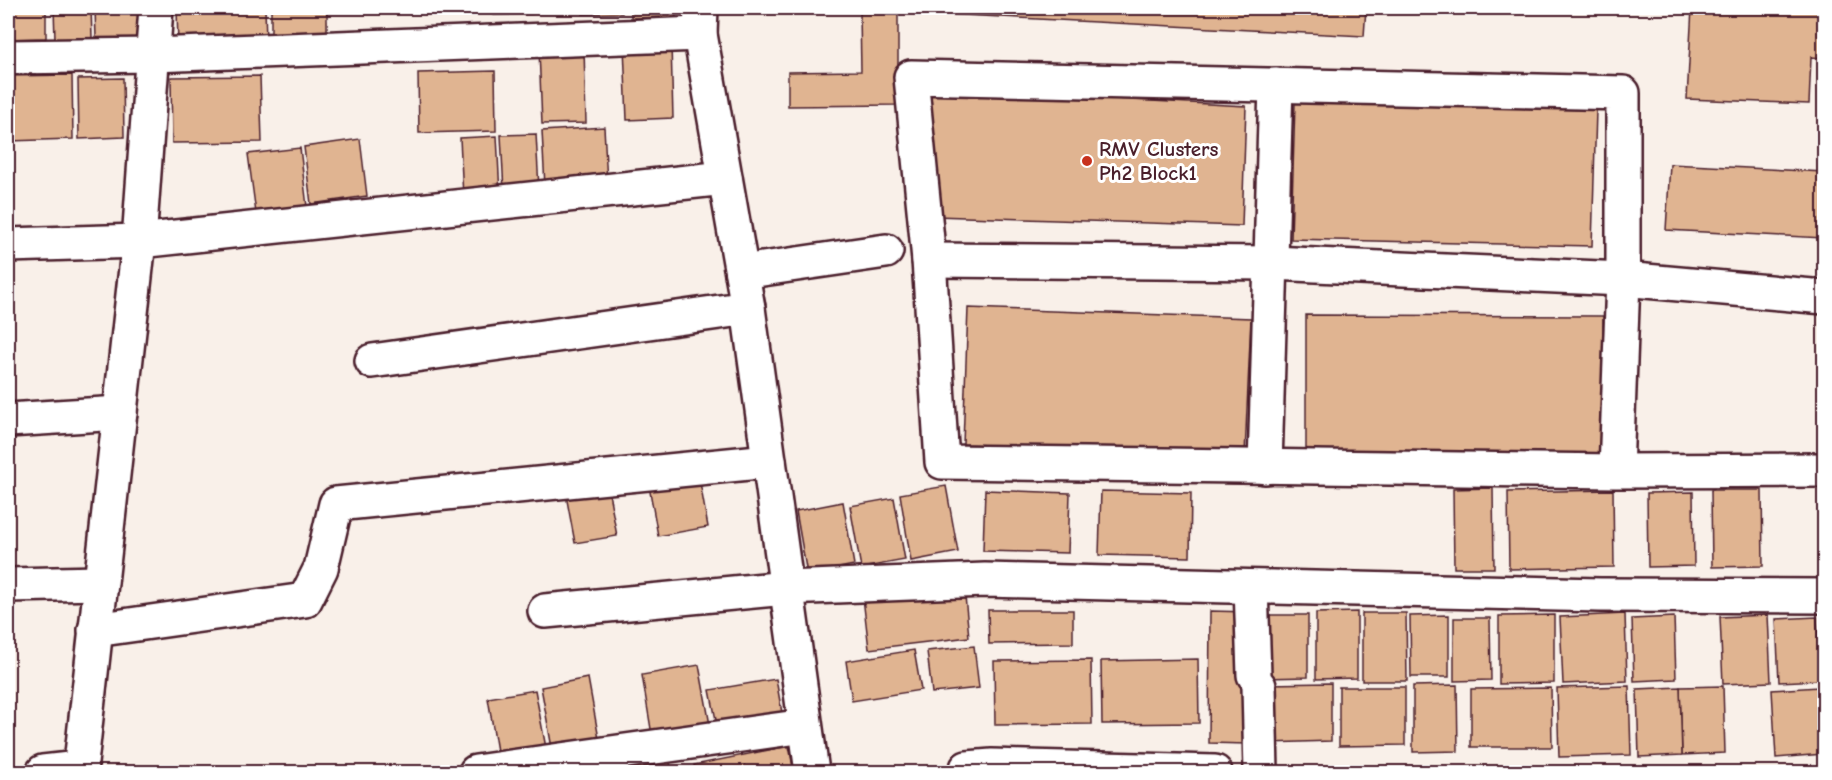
<svg xmlns="http://www.w3.org/2000/svg" width="1832" height="780" font-family="'Comic Neue',sans-serif">
<style>
.building{fill:#e0b491;stroke:#4a1f2b;stroke-width:1.5}
.lines{fill:none;stroke-linecap:round;stroke-linejoin:round}
.minor-casing{stroke:#4a1f2b;stroke-width:38}
.minor{stroke:#fff;stroke-width:33}
.poi-dot{fill:#c8321e;stroke:#fff;stroke-width:2}
.labels{text-anchor:middle;dominant-baseline:central;stroke-width:6;stroke-linejoin:round;paint-order:stroke}
.poi-label{font-size:21px;font-weight:bold;fill:#4a1f2b;stroke:#fff;text-anchor:start}
</style>
<rect width="100%" height="100%" fill="#f9f0e9"/>
<filter id="ink" filterUnits="userSpaceOnUse"><feTurbulence type="fractalNoise" baseFrequency=".0167" numOctaves="2"/><feDisplacementMap in="SourceGraphic" scale="12" xChannelSelector="R" yChannelSelector="G"/><feConvolveMatrix kernelMatrix="1 2 1 2 8 2 1 2 1" color-interpolation-filters="sRGB"/></filter>
<g filter="url(#ink)">
<g class="building">
<polygon points="8,8 46,8 46,38 8,39"/>
<polygon points="54,8 91,8 92,38 55,39"/>
<polygon points="95,8 140,8 141,38 96,38"/>
<polygon points="177,8 265,8 266,42 178,44"/>
<polygon points="271,8 327,8 327,43 271,44"/>
<polygon points="494,8 531,8 532,14 494,15"/>
<polygon points="538,8 578,8 578,12 539,13"/>
<polygon points="583,8 622,8 622,13 583,14"/>
<polygon points="631,8 675,8 676,17 631,18"/>
<polygon points="925,8 1366,8 1364,36 925,13"/>
<polygon points="1692,8 1824,8 1824,58 1811,57 1809,104 1687,99"/>
<polygon points="860,13 898,13 898,105 788,106 788,72 861,71"/>
<polygon points="671,44 673,118 627,120 624,46"/>
<polygon points="584,49 586,123 542,124 539,50"/>
<polygon points="495,71 496,131 419,133 418,73"/>
<polygon points="72,75 73,139 8,141 8,76"/>
<polygon points="260,76 262,142 172,143 171,77"/>
<polygon points="123,78 124,137 79,139 78,79"/>
<polygon points="923,89 1246,106 1242,226 935,216"/>
<polygon points="1295,103 1596,110 1592,246 1291,239"/>
<polygon points="604,127 607,183 545,186 542,131"/>
<polygon points="536,134 539,189 504,191 501,135"/>
<polygon points="497,136 500,195 463,197 460,138"/>
<polygon points="360,139 367,196 311,204 304,147"/>
<polygon points="300,148 307,207 256,213 248,154"/>
<polygon points="1670,164 1824,172 1824,238 1666,230"/>
<polygon points="968,308 1251,318 1245,454 963,444"/>
<polygon points="1306,315 1603,316 1602,453 1306,452"/>
<polygon points="699,477 708,527 658,536 649,486"/>
<polygon points="946,486 958,552 911,561 900,494"/>
<polygon points="608,488 617,536 575,543 566,495"/>
<polygon points="1493,488 1494,568 1454,568 1453,489"/>
<polygon points="985,490 1070,493 1068,553 983,551"/>
<polygon points="1613,490 1614,567 1509,569 1508,492"/>
<polygon points="1711,490 1762,490 1763,566 1712,567"/>
<polygon points="1101,491 1191,493 1190,557 1099,555"/>
<polygon points="1693,492 1694,566 1648,567 1647,493"/>
<polygon points="894,498 905,560 861,568 850,506"/>
<polygon points="843,502 854,565 807,574 796,511"/>
<polygon points="964,586 969,637 869,649 863,598"/>
<polygon points="988,610 1073,610 1073,643 989,644"/>
<polygon points="1210,611 1250,612 1247,744 1209,743"/>
<polygon points="1357,612 1357,678 1316,679 1316,613"/>
<polygon points="1362,613 1406,613 1407,681 1362,681"/>
<polygon points="1625,614 1627,681 1563,684 1560,617"/>
<polygon points="1258,615 1308,615 1308,677 1259,678"/>
<polygon points="1449,615 1449,677 1411,677 1410,616"/>
<polygon points="1554,615 1554,683 1499,684 1499,616"/>
<polygon points="1768,615 1771,682 1723,684 1720,617"/>
<polygon points="1674,617 1676,679 1634,681 1632,619"/>
<polygon points="1817,617 1820,680 1779,682 1776,619"/>
<polygon points="1454,618 1490,618 1491,680 1454,681"/>
<polygon points="974,646 979,688 932,693 927,651"/>
<polygon points="914,650 921,690 852,701 846,661"/>
<polygon points="1198,659 1199,723 1102,724 1101,661"/>
<polygon points="1091,660 1092,724 995,725 994,661"/>
<polygon points="699,665 710,725 652,735 642,675"/>
<polygon points="588,678 599,739 552,748 541,687"/>
<polygon points="776,679 782,713 717,725 710,690"/>
<polygon points="1331,683 1331,741 1268,743 1267,684"/>
<polygon points="1457,685 1458,751 1413,752 1413,686"/>
<polygon points="1629,686 1631,755 1559,757 1557,688"/>
<polygon points="1723,686 1725,753 1682,755 1680,687"/>
<polygon points="1339,687 1405,687 1405,745 1339,746"/>
<polygon points="1680,687 1682,755 1639,757 1637,689"/>
<polygon points="1819,687 1823,754 1776,758 1772,690"/>
<polygon points="1551,688 1552,747 1471,747 1471,689"/>
<polygon points="535,690 546,748 498,757 488,698"/>
<polygon points="789,746 794,772 696,772 694,765"/>
<polygon points="670,760 671,772 634,772 633,765"/>
</g>
<g class="lines">
<g class="minor-casing">
<g id="minor">
<polyline points="701,8 700,34 748,308 812,772"/>
<polyline points="8,57 153,55 700,34"/>
<polyline points="8,245 139,241 725,178"/>
<polyline points="929,260 1272,263 1623,279 1824,297"/>
<polyline points="742,272 886,251"/>
<polyline points="372,361 748,308"/>
<polyline points="8,420 120,413"/>
<polyline points="1265,467 1276,85"/>
<polyline points="1616,471 1623,279 1623,93 911,77 929,260 942,462 1616,471 1824,470"/>
<polyline points="8,585 100,583"/>
<polyline points="1251,587 1254,675"/>
<polyline points="545,611 786,588 985,580 1600,595 1824,596"/>
<polyline points="95,630 305,600 321,568 336,504 769,461"/>
<polyline points="1259,686 1261,772"/>
<polyline points="967,768 992,766 1215,772"/>
<polyline points="43,772 79,768"/>
<polyline points="80,772 139,241 156,8"/>
<polyline points="476,772 805,726"/>
</g>
</g>
<use href="#minor" class="minor"/>
</g>
</g>
<circle class="poi-dot" cx="1087" cy="161" r="6"/>
<g class="labels">
<g class="poi-label">
<text x="1099" y="149">RMV Clusters<tspan x="1099" dy="24">Ph2 Block1</tspan></text>
</g>
</g>
<rect width="1832" height="780" fill="none" stroke="#fff" stroke-width="30"/>
<rect x="15" y="15" width="1802" height="750" fill="none" stroke="#4a1f2b" stroke-width="2" filter="url(#ink)"/>
</svg>
